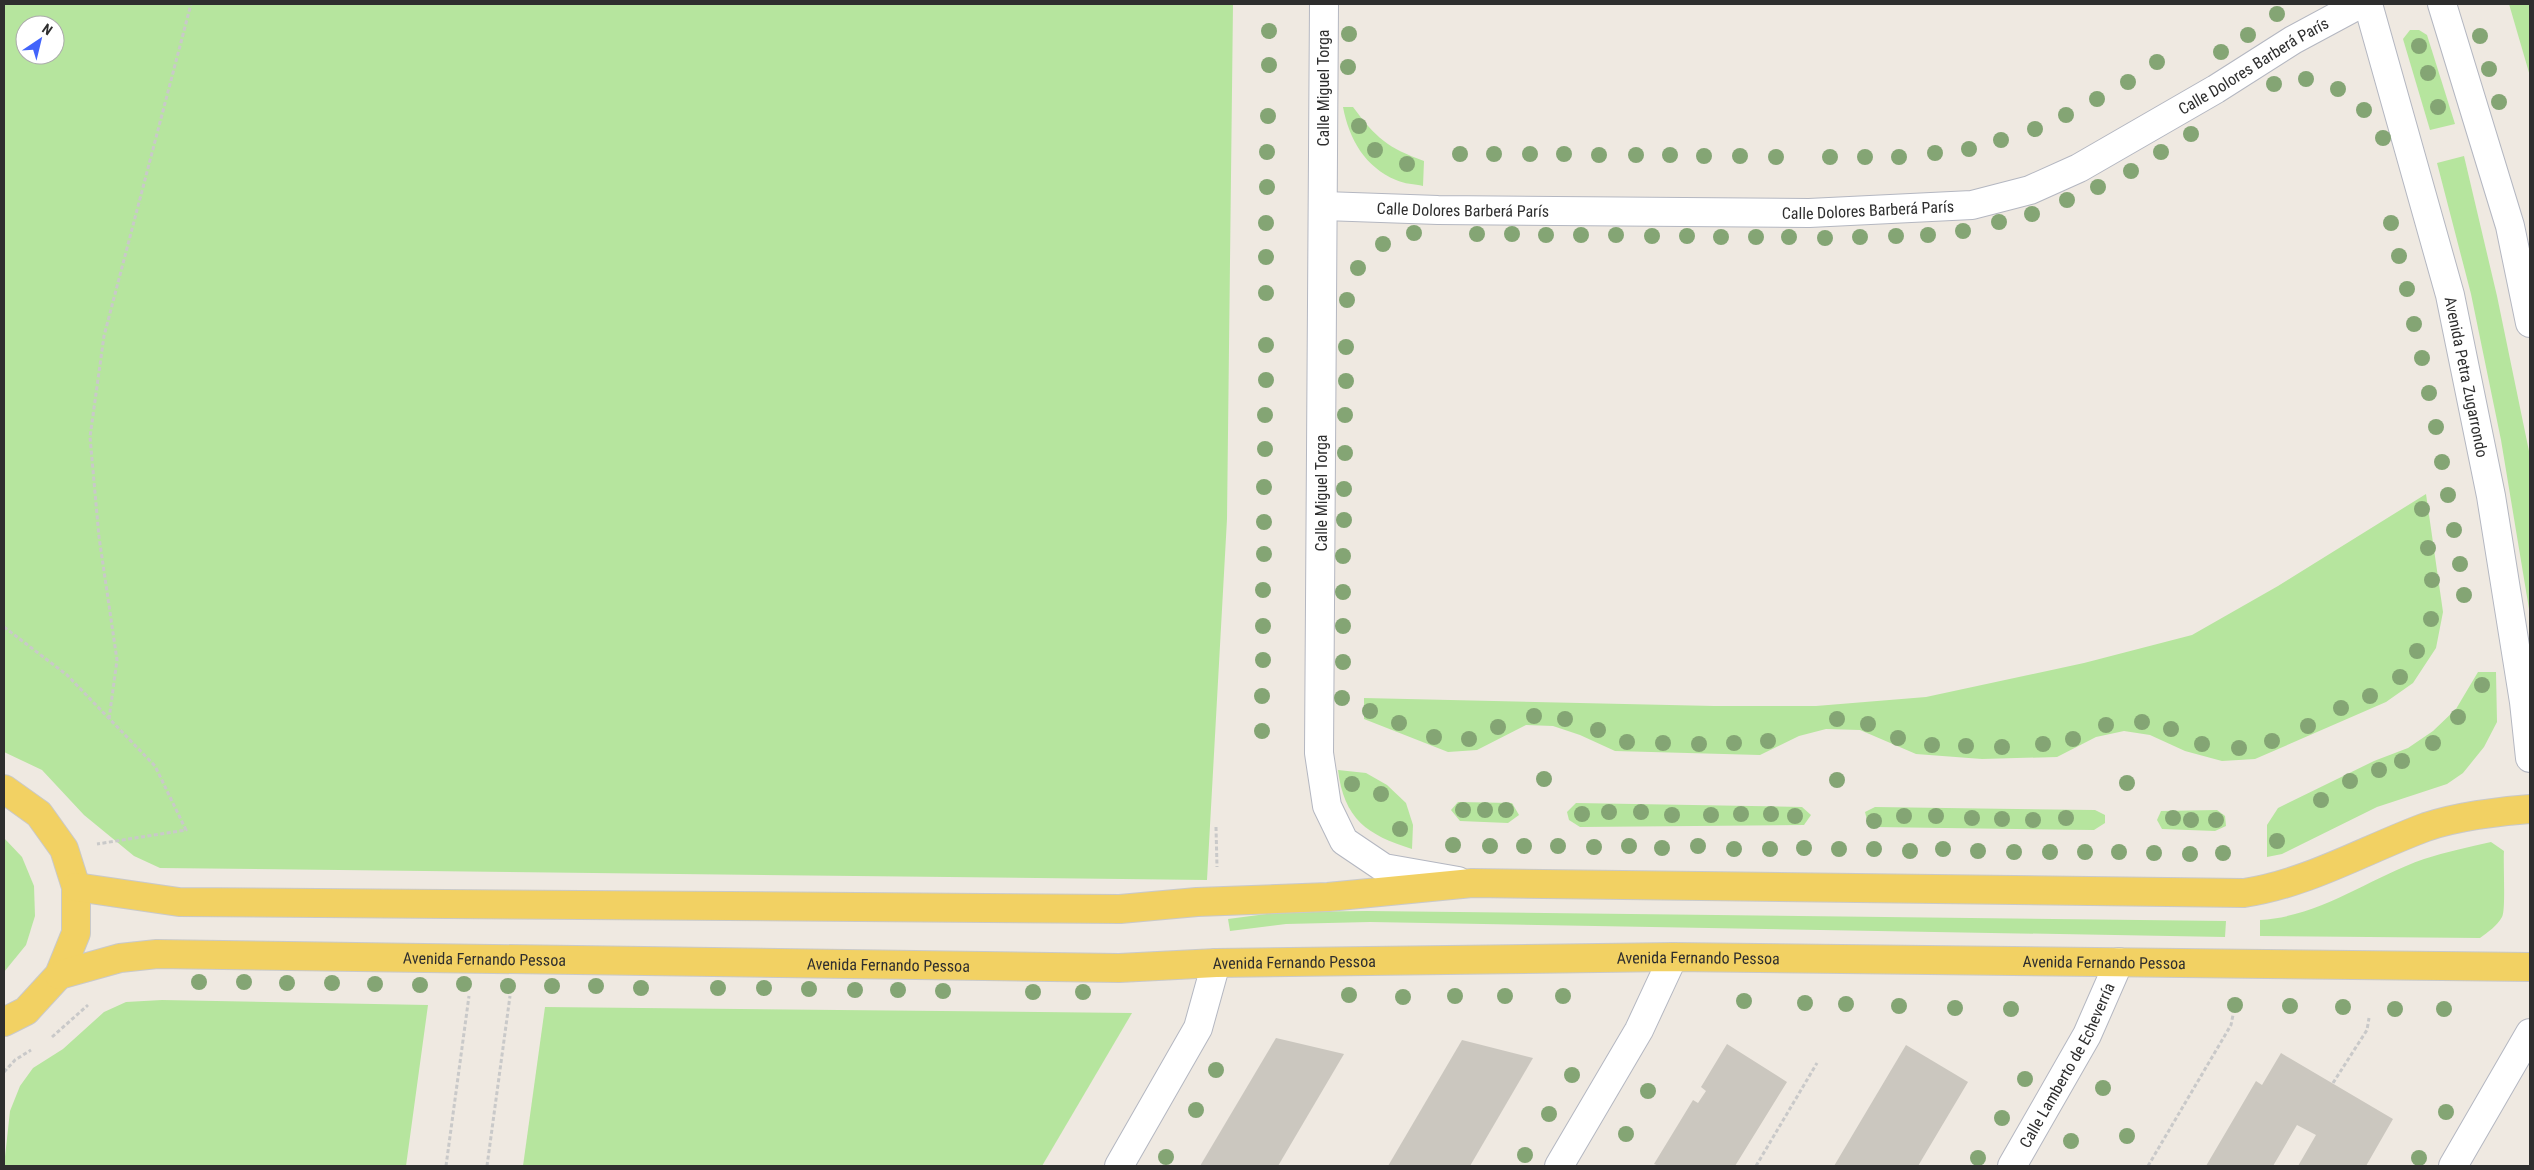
<svg xmlns="http://www.w3.org/2000/svg" width="2534" height="1170" font-family="'Roboto Condensed',sans-serif">
<style>
.green{fill:#b6e59e;fill-rule:evenodd}
.building{fill:#cbc7bf}
.lines{fill:none;stroke-linecap:round;stroke-linejoin:round}
.minor-casing{stroke:#b4b7c1;stroke-width:30}
.primary-casing{stroke:#c9c9c9;stroke-width:30}
.path{stroke:#c9c9c9;stroke-width:3;stroke-dasharray:4 2.5;stroke-linecap:butt}
.minor{stroke:#fff;stroke-width:28}
.primary{stroke:#f2d163;stroke-width:28}
.tree{fill:#84a574}
.labels{text-anchor:middle;dominant-baseline:central;stroke-width:5;stroke-linejoin:round;paint-order:stroke}
.street-label{font-size:16px;fill:#2e2e2e;stroke:#fff}
</style>
<rect width="100%" height="100%" fill="#efe9e1"/>
<g class="green">
<path d="M4,4h1229l-6,515 -20,361 -1047,-12 -26,-12 -50,-41 -42,-45 -38,-18zM25,25h30v30h-30z"/>
<polygon points="2509,4 2530,4 2530,76"/>
<polygon points="2410,30 2419,30 2427,35 2455,124 2430,130 2403,39"/>
<path d="M1343,107h10c23,31 35,41 71,54l-1,25c-8,-2 -19,-2 -27,-6 -31,-13 -47,-41 -53,-73z"/>
<polygon points="2464,156 2497,296 2530,456 2530,615 2501,440 2471,294 2437,163"/>
<polygon points="2426,494 2443,612 2436,648 2413,683 2386,702 2255,759 2222,761 2185,751 2150,735 2124,731 2096,737 2057,757 1982,759 1916,754 1860,730 1826,729 1799,736 1760,755 1615,751 1580,735 1553,726 1526,725 1477,750 1448,752 1364,719 1364,698 1714,706 1816,706 1926,697 2084,663 2192,635 2278,586"/>
<polygon points="2478,672 2496,672 2497,722 2484,747 2463,773 2447,784 2377,807 2282,854 2267,857 2267,825 2278,808 2374,761 2408,748 2433,731 2456,709"/>
<path d="M1338,770l28,3 21,12 19,18 7,22 -1,24c-45,-14 -68,-30 -74,-79z"/>
<polygon points="1458,802 1512,803 1519,815 1508,823 1460,821 1451,810"/>
<polygon points="1576,803 1802,807 1811,815 1804,825 1580,827 1569,820 1567,812"/>
<polygon points="1875,807 2095,810 2105,815 2105,823 2094,830 1874,827 1867,820 1865,812"/>
<polygon points="2217,810 2225,816 2226,826 2215,831 2162,829 2157,820 2161,811"/>
<polygon points="4,838 22,857 34,886 35,916 26,945 4,972"/>
<path d="M2491,842l13,9c-1,11 2,60 -2,66 -5,9 -14,15 -22,21l-220,-2v-16c62,-4 107,-41 164,-61 22,-7 45,-12 67,-17z"/>
<polygon points="1367,911 2226,921 2225,937 1370,922 1286,924 1230,931 1228,919 1281,912"/>
<polygon points="162,1000 428,1005 406,1166 4,1166 10,1111 20,1086 33,1068 63,1049 104,1012 126,1002"/>
<polygon points="545,1007 1132,1013 1042,1166 523,1166"/>
</g>
<g class="building">
<polygon points="1276,1038 1344,1054 1278,1166 1200,1166"/>
<polygon points="1462,1040 1533,1058 1470,1166 1388,1166"/>
<polygon points="1727,1044 1787,1082 1735,1166 1659,1166 1654,1164 1693,1100 1698,1103 1706,1091 1701,1087"/>
<polygon points="1906,1045 1968,1082 1918,1166 1834,1166"/>
<polygon points="2281,1053 2393,1119 2366,1166 2298,1166 2316,1135 2297,1125 2273,1166 2206,1166 2256,1081 2262,1085"/>
</g>
<g class="lines">
<g class="minor-casing">
<g id="minor">
<polyline points="1324,4 1319,753 1327,806 1344,841 1384,868 1458,881"/>
<path id="s1" d="M2368,4l82,291 41,201 33,206 6,56"/>
<polyline points="2442,4 2510,226 2530,323"/>
<path id="s2" d="M1324,206l114,4 371,3 163,-8 58,-15 49,-22 137,-79 77,-49 67,-36"/>
<polyline points="1119,1166 1198,1028 1216,963"/>
<polyline points="1559,1166 1639,1030 1673,957"/>
<path id="s3" d="M2012,1166l75,-131 32,-73"/>
<polyline points="2453,1166 2530,1033"/>
</g>
</g>
<g class="primary-casing">
<g id="primary">
<polyline points="4,789 39,814 64,849 76,887 76,933 59,975 26,1011 4,1022"/>
<path d="M76,887l103,15 941,7 77,-7 131,-5 144,-14 772,10c65,-10 120,-43 182,-66 29,-10 73,-16 104,-18"/>
<path id="s4" d="M59,975l61,-17 37,-4 962,14 97,-5 457,-6 857,10"/>
</g>
</g>
<g class="path">
<polyline points="4,627 67,675 155,766 186,830 97,844"/>
<polyline points="109,719 117,660 99,537 90,437 104,336 191,4"/>
<polyline points="1216,827 1217,867"/>
<polyline points="52,1037 88,1005"/>
<polyline points="4,1072 15,1060 31,1050"/>
<polyline points="2333,1083 2367,1030 2369,1018"/>
<polyline points="446,1166 469,996"/>
<polyline points="487,1166 510,996"/>
<polyline points="1756,1166 1817,1063"/>
<polyline points="2148,1166 2231,1025 2233,1015"/>
</g>
<use href="#minor" class="minor"/>
<use href="#primary" class="primary"/>
</g>
<g class="tree">
<circle cx="2277" cy="14" r="8"/>
<circle cx="1269" cy="31" r="8"/>
<circle cx="1349" cy="34" r="8"/>
<circle cx="2248" cy="35" r="8"/>
<circle cx="2480" cy="36" r="8"/>
<circle cx="2419" cy="46" r="8"/>
<circle cx="2221" cy="52" r="8"/>
<circle cx="2157" cy="62" r="8"/>
<circle cx="1269" cy="65" r="8"/>
<circle cx="1348" cy="67" r="8"/>
<circle cx="2489" cy="69" r="8"/>
<circle cx="2428" cy="73" r="8"/>
<circle cx="2306" cy="79" r="8"/>
<circle cx="2128" cy="82" r="8"/>
<circle cx="2274" cy="84" r="8"/>
<circle cx="2338" cy="89" r="8"/>
<circle cx="2097" cy="99" r="8"/>
<circle cx="2499" cy="102" r="8"/>
<circle cx="2438" cy="107" r="8"/>
<circle cx="2364" cy="110" r="8"/>
<circle cx="2066" cy="115" r="8"/>
<circle cx="1268" cy="116" r="8"/>
<circle cx="1359" cy="126" r="8"/>
<circle cx="2035" cy="129" r="8"/>
<circle cx="2191" cy="134" r="8"/>
<circle cx="2383" cy="138" r="8"/>
<circle cx="2001" cy="140" r="8"/>
<circle cx="1969" cy="149" r="8"/>
<circle cx="1375" cy="150" r="8"/>
<circle cx="1267" cy="152" r="8"/>
<circle cx="2161" cy="152" r="8"/>
<circle cx="1935" cy="153" r="8"/>
<circle cx="1460" cy="154" r="8"/>
<circle cx="1494" cy="154" r="8"/>
<circle cx="1530" cy="154" r="8"/>
<circle cx="1564" cy="154" r="8"/>
<circle cx="1599" cy="155" r="8"/>
<circle cx="1636" cy="155" r="8"/>
<circle cx="1670" cy="155" r="8"/>
<circle cx="1704" cy="156" r="8"/>
<circle cx="1740" cy="156" r="8"/>
<circle cx="1776" cy="157" r="8"/>
<circle cx="1830" cy="157" r="8"/>
<circle cx="1865" cy="157" r="8"/>
<circle cx="1899" cy="157" r="8"/>
<circle cx="1407" cy="164" r="8"/>
<circle cx="2131" cy="171" r="8"/>
<circle cx="1267" cy="187" r="8"/>
<circle cx="2098" cy="187" r="8"/>
<circle cx="2067" cy="200" r="8"/>
<circle cx="2032" cy="214" r="8"/>
<circle cx="1999" cy="222" r="8"/>
<circle cx="1266" cy="223" r="8"/>
<circle cx="2391" cy="223" r="8"/>
<circle cx="1963" cy="231" r="8"/>
<circle cx="1414" cy="233" r="8"/>
<circle cx="1477" cy="234" r="8"/>
<circle cx="1512" cy="234" r="8"/>
<circle cx="1546" cy="235" r="8"/>
<circle cx="1581" cy="235" r="8"/>
<circle cx="1616" cy="235" r="8"/>
<circle cx="1928" cy="235" r="8"/>
<circle cx="1652" cy="236" r="8"/>
<circle cx="1687" cy="236" r="8"/>
<circle cx="1896" cy="236" r="8"/>
<circle cx="1721" cy="237" r="8"/>
<circle cx="1756" cy="237" r="8"/>
<circle cx="1789" cy="237" r="8"/>
<circle cx="1860" cy="237" r="8"/>
<circle cx="1825" cy="238" r="8"/>
<circle cx="1383" cy="244" r="8"/>
<circle cx="2399" cy="256" r="8"/>
<circle cx="1266" cy="257" r="8"/>
<circle cx="1358" cy="268" r="8"/>
<circle cx="2407" cy="289" r="8"/>
<circle cx="1266" cy="293" r="8"/>
<circle cx="1347" cy="300" r="8"/>
<circle cx="2414" cy="324" r="8"/>
<circle cx="1266" cy="345" r="8"/>
<circle cx="1346" cy="347" r="8"/>
<circle cx="2422" cy="358" r="8"/>
<circle cx="1266" cy="380" r="8"/>
<circle cx="1346" cy="381" r="8"/>
<circle cx="2429" cy="393" r="8"/>
<circle cx="1265" cy="415" r="8"/>
<circle cx="1345" cy="415" r="8"/>
<circle cx="2436" cy="427" r="8"/>
<circle cx="1265" cy="449" r="8"/>
<circle cx="1345" cy="453" r="8"/>
<circle cx="2442" cy="462" r="8"/>
<circle cx="1264" cy="487" r="8"/>
<circle cx="1344" cy="489" r="8"/>
<circle cx="2448" cy="495" r="8"/>
<circle cx="2422" cy="509" r="8"/>
<circle cx="1344" cy="520" r="8"/>
<circle cx="1264" cy="522" r="8"/>
<circle cx="2454" cy="530" r="8"/>
<circle cx="2428" cy="548" r="8"/>
<circle cx="1264" cy="554" r="8"/>
<circle cx="1343" cy="556" r="8"/>
<circle cx="2460" cy="564" r="8"/>
<circle cx="2432" cy="580" r="8"/>
<circle cx="1263" cy="590" r="8"/>
<circle cx="1343" cy="592" r="8"/>
<circle cx="2464" cy="595" r="8"/>
<circle cx="2431" cy="619" r="8"/>
<circle cx="1263" cy="626" r="8"/>
<circle cx="1343" cy="626" r="8"/>
<circle cx="2417" cy="651" r="8"/>
<circle cx="1263" cy="660" r="8"/>
<circle cx="1343" cy="662" r="8"/>
<circle cx="2400" cy="677" r="8"/>
<circle cx="2482" cy="685" r="8"/>
<circle cx="1262" cy="696" r="8"/>
<circle cx="2370" cy="696" r="8"/>
<circle cx="1342" cy="698" r="8"/>
<circle cx="2341" cy="708" r="8"/>
<circle cx="1370" cy="711" r="8"/>
<circle cx="1534" cy="716" r="8"/>
<circle cx="2458" cy="717" r="8"/>
<circle cx="1565" cy="719" r="8"/>
<circle cx="1837" cy="719" r="8"/>
<circle cx="2142" cy="722" r="8"/>
<circle cx="1399" cy="723" r="8"/>
<circle cx="1868" cy="724" r="8"/>
<circle cx="2106" cy="725" r="8"/>
<circle cx="2308" cy="726" r="8"/>
<circle cx="1498" cy="727" r="8"/>
<circle cx="2171" cy="729" r="8"/>
<circle cx="1598" cy="730" r="8"/>
<circle cx="1262" cy="731" r="8"/>
<circle cx="1434" cy="737" r="8"/>
<circle cx="1898" cy="738" r="8"/>
<circle cx="1469" cy="739" r="8"/>
<circle cx="2073" cy="739" r="8"/>
<circle cx="1768" cy="741" r="8"/>
<circle cx="2272" cy="741" r="8"/>
<circle cx="1627" cy="742" r="8"/>
<circle cx="1663" cy="743" r="8"/>
<circle cx="1734" cy="743" r="8"/>
<circle cx="2433" cy="743" r="8"/>
<circle cx="1699" cy="744" r="8"/>
<circle cx="2043" cy="744" r="8"/>
<circle cx="2202" cy="744" r="8"/>
<circle cx="1932" cy="745" r="8"/>
<circle cx="1966" cy="746" r="8"/>
<circle cx="2002" cy="747" r="8"/>
<circle cx="2239" cy="748" r="8"/>
<circle cx="2402" cy="761" r="8"/>
<circle cx="2379" cy="770" r="8"/>
<circle cx="1544" cy="779" r="8"/>
<circle cx="1837" cy="780" r="8"/>
<circle cx="2350" cy="781" r="8"/>
<circle cx="2127" cy="783" r="8"/>
<circle cx="1352" cy="784" r="8"/>
<circle cx="1381" cy="794" r="8"/>
<circle cx="2321" cy="800" r="8"/>
<circle cx="1463" cy="810" r="8"/>
<circle cx="1485" cy="810" r="8"/>
<circle cx="1506" cy="810" r="8"/>
<circle cx="1609" cy="812" r="8"/>
<circle cx="1641" cy="812" r="8"/>
<circle cx="1582" cy="814" r="8"/>
<circle cx="1741" cy="814" r="8"/>
<circle cx="1771" cy="814" r="8"/>
<circle cx="1672" cy="815" r="8"/>
<circle cx="1711" cy="815" r="8"/>
<circle cx="1795" cy="816" r="8"/>
<circle cx="1904" cy="816" r="8"/>
<circle cx="1936" cy="816" r="8"/>
<circle cx="1972" cy="818" r="8"/>
<circle cx="2066" cy="818" r="8"/>
<circle cx="2173" cy="818" r="8"/>
<circle cx="2002" cy="819" r="8"/>
<circle cx="2033" cy="820" r="8"/>
<circle cx="2191" cy="820" r="8"/>
<circle cx="2216" cy="820" r="8"/>
<circle cx="1874" cy="821" r="8"/>
<circle cx="1400" cy="829" r="8"/>
<circle cx="2277" cy="841" r="8"/>
<circle cx="1453" cy="845" r="8"/>
<circle cx="1490" cy="846" r="8"/>
<circle cx="1524" cy="846" r="8"/>
<circle cx="1558" cy="846" r="8"/>
<circle cx="1629" cy="846" r="8"/>
<circle cx="1698" cy="846" r="8"/>
<circle cx="1594" cy="847" r="8"/>
<circle cx="1662" cy="848" r="8"/>
<circle cx="1804" cy="848" r="8"/>
<circle cx="1734" cy="849" r="8"/>
<circle cx="1770" cy="849" r="8"/>
<circle cx="1839" cy="849" r="8"/>
<circle cx="1874" cy="849" r="8"/>
<circle cx="1943" cy="849" r="8"/>
<circle cx="1910" cy="851" r="8"/>
<circle cx="1978" cy="851" r="8"/>
<circle cx="2014" cy="852" r="8"/>
<circle cx="2050" cy="852" r="8"/>
<circle cx="2085" cy="852" r="8"/>
<circle cx="2119" cy="852" r="8"/>
<circle cx="2154" cy="853" r="8"/>
<circle cx="2223" cy="853" r="8"/>
<circle cx="2190" cy="854" r="8"/>
<circle cx="199" cy="982" r="8"/>
<circle cx="244" cy="982" r="8"/>
<circle cx="287" cy="983" r="8"/>
<circle cx="332" cy="983" r="8"/>
<circle cx="375" cy="984" r="8"/>
<circle cx="464" cy="984" r="8"/>
<circle cx="420" cy="985" r="8"/>
<circle cx="508" cy="986" r="8"/>
<circle cx="552" cy="986" r="8"/>
<circle cx="596" cy="986" r="8"/>
<circle cx="641" cy="988" r="8"/>
<circle cx="718" cy="988" r="8"/>
<circle cx="764" cy="988" r="8"/>
<circle cx="809" cy="989" r="8"/>
<circle cx="855" cy="990" r="8"/>
<circle cx="898" cy="990" r="8"/>
<circle cx="943" cy="991" r="8"/>
<circle cx="1033" cy="992" r="8"/>
<circle cx="1083" cy="992" r="8"/>
<circle cx="1349" cy="995" r="8"/>
<circle cx="1455" cy="996" r="8"/>
<circle cx="1505" cy="996" r="8"/>
<circle cx="1563" cy="996" r="8"/>
<circle cx="1403" cy="997" r="8"/>
<circle cx="1744" cy="1001" r="8"/>
<circle cx="1805" cy="1003" r="8"/>
<circle cx="1846" cy="1004" r="8"/>
<circle cx="2235" cy="1005" r="8"/>
<circle cx="1899" cy="1006" r="8"/>
<circle cx="2290" cy="1006" r="8"/>
<circle cx="2343" cy="1007" r="8"/>
<circle cx="1955" cy="1008" r="8"/>
<circle cx="2011" cy="1009" r="8"/>
<circle cx="2395" cy="1009" r="8"/>
<circle cx="2444" cy="1009" r="8"/>
<circle cx="1216" cy="1070" r="8"/>
<circle cx="1572" cy="1075" r="8"/>
<circle cx="2025" cy="1079" r="8"/>
<circle cx="2103" cy="1088" r="8"/>
<circle cx="1648" cy="1091" r="8"/>
<circle cx="1196" cy="1110" r="8"/>
<circle cx="2446" cy="1112" r="8"/>
<circle cx="1549" cy="1114" r="8"/>
<circle cx="2002" cy="1118" r="8"/>
<circle cx="1626" cy="1134" r="8"/>
<circle cx="2127" cy="1136" r="8"/>
<circle cx="2071" cy="1141" r="8"/>
<circle cx="1525" cy="1155" r="8"/>
<circle cx="1166" cy="1157" r="8"/>
<circle cx="1978" cy="1158" r="8"/>
<circle cx="2419" cy="1158" r="8"/>
</g>
<g class="labels">
<g class="street-label">
<text stroke="none"><textPath href="#s2" startOffset="964">Calle Dolores Barberá París</textPath></text>
<text transform="translate(1323 88) rotate(-90)">Calle Miguel Torga</text>
<text stroke="none"><textPath href="#s2" startOffset="544">Calle Dolores Barberá París</textPath></text>
<text stroke="none"><textPath href="#s2" startOffset="139">Calle Dolores Barberá París</textPath></text>
<text stroke="none"><textPath href="#s1" startOffset="386">Avenida Petra Zugarrondo</textPath></text>
<text transform="translate(1321 493) rotate(-90)">Calle Miguel Torga</text>
<text stroke="none"><textPath href="#s4" startOffset="428">Avenida Fernando Pessoa</textPath></text>
<text stroke="none"><textPath href="#s4" startOffset="1642">Avenida Fernando Pessoa</textPath></text>
<text stroke="none"><textPath href="#s4" startOffset="1238">Avenida Fernando Pessoa</textPath></text>
<text stroke="none"><textPath href="#s4" startOffset="2048">Avenida Fernando Pessoa</textPath></text>
<text stroke="none"><textPath href="#s4" startOffset="832">Avenida Fernando Pessoa</textPath></text>
<text stroke="none"><textPath href="#s3" startOffset="115">Calle Lamberto de Echeverría</textPath></text>
</g>
</g>
<rect width="2534" height="1170" fill="none" stroke="#2e2e2e" stroke-width="10"/>
<g transform="translate(40 40) rotate(35)"><circle r="24" fill="#ffffff" stroke="#ababab"/>
<path d="M0-4L9 19L0 12L-9 19Z" fill="#4264fb"/>
<text y="-8" font-size="14" font-weight="bold" text-anchor="middle" fill="#2e2e2e">N</text>
</g>
</svg>
